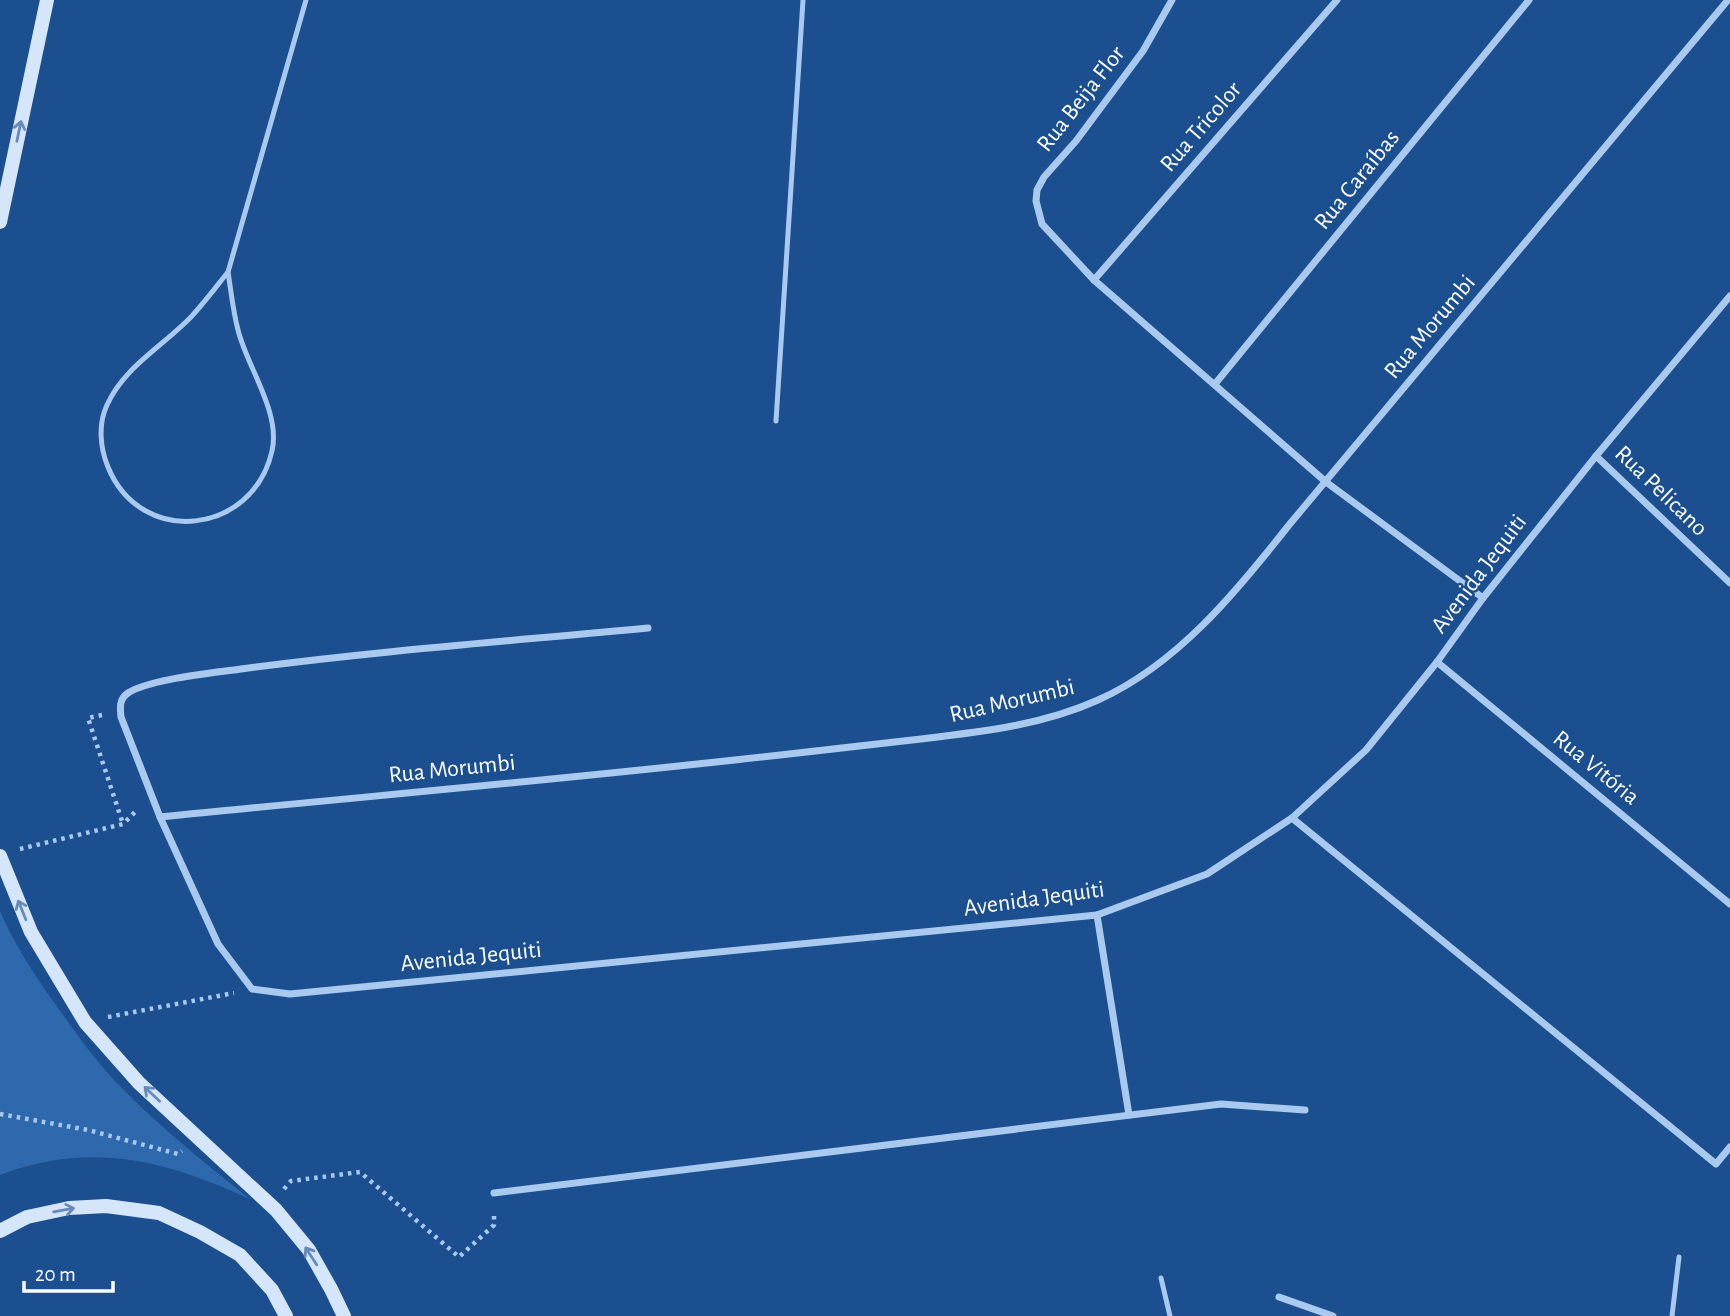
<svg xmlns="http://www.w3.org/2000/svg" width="1730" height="1316" font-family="'Alegreya Sans',sans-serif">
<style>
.green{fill:#2e69ad}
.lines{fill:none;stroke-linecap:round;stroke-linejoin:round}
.path{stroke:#a9c9ee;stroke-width:4.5;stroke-dasharray:3.5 5;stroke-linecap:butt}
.lane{stroke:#a9c9ee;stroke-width:5}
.street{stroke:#a9c9ee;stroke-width:7}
.secondary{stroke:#d6e6fa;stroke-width:14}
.oneway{stroke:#668bba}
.labels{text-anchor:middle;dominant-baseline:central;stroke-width:5;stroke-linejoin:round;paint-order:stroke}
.street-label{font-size:24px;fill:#fff;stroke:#1b4f8f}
</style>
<rect width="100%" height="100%" fill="#1b4f8f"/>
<path class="green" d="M0,911c13,30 30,57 48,83 21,29 41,59 65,85 42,44 89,82 137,120 -86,-39 -159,-58 -250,-24z"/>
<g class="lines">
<g class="path">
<polyline points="102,715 88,718 123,824"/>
<polyline points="20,849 123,824 138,809"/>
<polyline points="108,1017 234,993"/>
<polyline points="0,1114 88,1130 178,1154 182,1151"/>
<polyline points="284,1189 291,1181 360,1172 459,1257 494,1225 494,1211"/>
</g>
<g class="lane">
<path d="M228,272c3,19 5,39 10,58 9,37 43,82 34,121 -19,84 -131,97 -164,16 -8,-19 -10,-43 -1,-62 17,-38 56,-59 84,-88 13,-14 25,-30 37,-45z"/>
<polyline points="228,272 306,0"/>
<polyline points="776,421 803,0"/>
<polyline points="1161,1278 1170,1316"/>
<polyline points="1672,1316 1679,1257"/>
</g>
<g class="street">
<polyline points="1172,0 1143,51 1076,141 1044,177 1037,190 1036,201 1042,224 1094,280 1326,482 1483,598"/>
<polyline points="1094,280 1337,0"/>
<polyline points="1215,384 1529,0"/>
<polyline points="1596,456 1730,583"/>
<path d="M648,628c-136,13 -272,23 -407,41 -27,4 -92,10 -113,24 -9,6 -8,15 -7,24l39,100 58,127 34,45 38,5 807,-79 110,-41 85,-56 74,-68 71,-88 46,-64 113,-142 134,-160"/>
<polyline points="1437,662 1730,904"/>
<path d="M160,817c210,-21 419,-39 629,-63 44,-5 88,-10 132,-15 60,-7 122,-14 177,-39 79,-35 139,-109 191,-175l439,-525"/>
<polyline points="1292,818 1716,1164 1730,1147"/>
<polyline points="1097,915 1129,1115"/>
<polyline points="494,1193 1221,1104 1305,1110"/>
<polyline points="1279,1297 1333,1316"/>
</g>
<g class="secondary">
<polyline points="0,222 47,0"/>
<polyline points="0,856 31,932 85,1022 139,1083 276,1210 309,1250 331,1289 344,1316"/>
<polyline points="0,1231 27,1217 69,1208 106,1206 159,1213 200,1232 240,1255 272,1290 286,1316"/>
</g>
</g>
<defs><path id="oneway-shaft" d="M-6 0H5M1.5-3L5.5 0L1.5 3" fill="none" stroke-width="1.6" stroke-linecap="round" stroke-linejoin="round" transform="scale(1.75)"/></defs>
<g class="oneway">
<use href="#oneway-shaft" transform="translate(19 131) rotate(-78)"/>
<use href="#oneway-shaft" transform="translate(22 910) rotate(-112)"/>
<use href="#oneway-shaft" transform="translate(152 1094) rotate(-137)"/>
<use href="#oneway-shaft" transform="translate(64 1210) rotate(-10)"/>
<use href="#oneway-shaft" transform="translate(311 1256) rotate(-123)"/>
</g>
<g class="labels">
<g class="street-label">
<text transform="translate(1081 99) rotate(-52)">Rua Beija Flor</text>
<text transform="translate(1201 127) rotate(-49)">Rua Tricolor</text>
<text transform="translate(1357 180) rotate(-51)">Rua Caraíbas</text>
<text transform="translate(1430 327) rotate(-50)">Rua Morumbi</text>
<text transform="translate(1661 491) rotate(44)">Rua Pelicano</text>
<text transform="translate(1479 574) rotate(-53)">Avenida Jequiti</text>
<text transform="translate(1012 701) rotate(-13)">Rua Morumbi</text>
<text transform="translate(1596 768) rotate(39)">Rua Vitória</text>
<text transform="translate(452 769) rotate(-6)">Rua Morumbi</text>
<text transform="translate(1034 899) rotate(-8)">Avenida Jequiti</text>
<text transform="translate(471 957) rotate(-6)">Avenida Jequiti</text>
</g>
</g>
<path d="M24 1281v10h89v-10" fill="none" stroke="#ffffff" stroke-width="3.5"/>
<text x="35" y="1281" font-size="21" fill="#ffffff" stroke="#1b4f8f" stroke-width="5" paint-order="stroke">20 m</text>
</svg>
